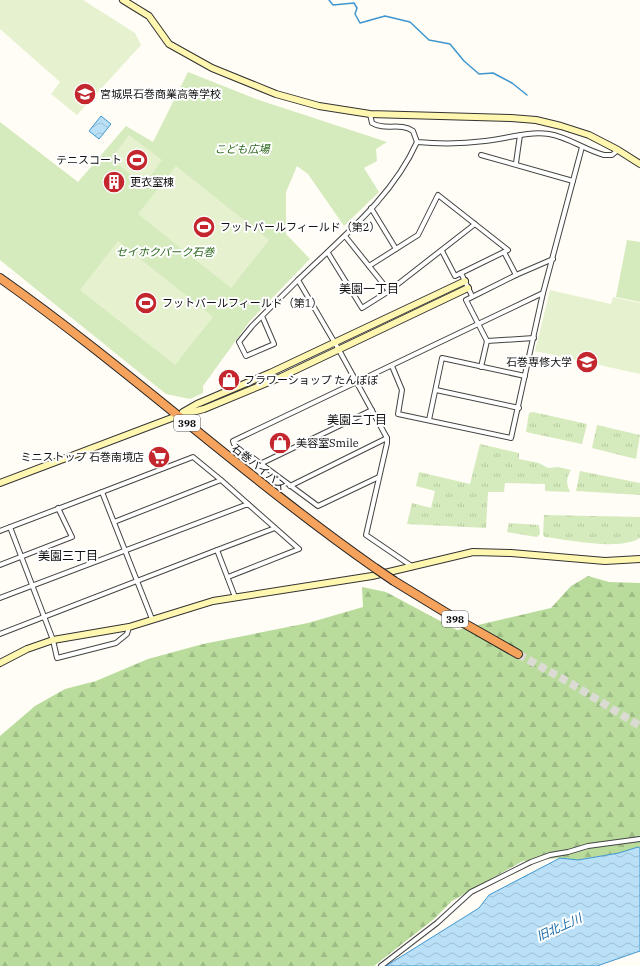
<svg xmlns="http://www.w3.org/2000/svg" width="640" height="966" font-family="'IBM Plex Serif','Noto Sans JP',serif">
<style>
.grass{fill:url(#grass-tufts)}
.forest{fill:url(#forest-firs)}
.park{fill:#d5ebbd}
.pitch{fill:#e6f2cf}
.water{fill:url(#water-waves);stroke:#3f96cf}
.lines{fill:none;stroke-linecap:round;stroke-linejoin:round}
.stream{stroke:#3f96cf;stroke-width:1.5}
.highway-tunnel{stroke:#dbdad3;stroke-width:8;stroke-dasharray:8 4;stroke-linecap:butt}
.street-casing{stroke:#444;stroke-width:6}
.secondary-casing{stroke:#333;stroke-width:8}
.highway-casing{stroke:#222;stroke-width:10}
.street{stroke:#fff;stroke-width:4}
.secondary{stroke:#fff6b0;stroke-width:6}
.highway{stroke:#f5a25d;stroke-width:8}
.highway-bridge-casing{stroke:#222;stroke-width:10;stroke-linecap:butt}
.highway-bridge{stroke:#f5a25d;stroke-width:8}
.labels{text-anchor:middle;dominant-baseline:central;stroke-width:4;stroke-linejoin:round;paint-order:stroke}
.shield{fill:#fff;stroke:#585858;stroke-width:1}
.shield-label{font-size:10px;font-weight:bold;fill:#111}
.poi-label{font-size:11px;fill:#111;stroke:#fff;text-anchor:start}
.park-label{font-size:11px;font-style:italic;fill:#2f6b1f;stroke:#fff}
.street-label{font-size:11px;fill:#111;stroke:#fff}
.neighbourhood-label{font-size:12px;fill:#111;stroke:#fff}
.water-label{font-size:12px;font-style:italic;fill:#1768a6;stroke:#fff}
</style>
<defs>
<pattern id="grass-tufts" width="24" height="20" patternUnits="userSpaceOnUse"><rect width="24" height="20" fill="#d5ebbd"/><path d="M3 7l-1-3M5 7V3M7 7l1-3M15 17l-1-3M17 17v-4M19 17l1-3" fill="none" stroke="#b6c8a1"/></pattern>
<pattern id="forest-firs" width="22" height="20" patternUnits="userSpaceOnUse"><rect width="22" height="20" fill="#b9dc9c"/><path d="M5 1l3.5 6h-7zM16 11l3.5 6h-7z" fill="#9ebc85"/></pattern>
<pattern id="water-waves" width="16" height="10" patternUnits="userSpaceOnUse"><rect width="16" height="10" fill="#b9e0f7"/><path d="M0 5q4-4 8 0t8 0" fill="none" stroke="#9ebfd3"/></pattern>
</defs>
<rect width="100%" height="100%" fill="#fffdf5"/>
<g class="grass">
<polygon points="533,412 587,424 582,444 526,432 529,413"/>
<polygon points="597,425 640,435 636,459 592,448"/>
<path d="M480,444l39,9v6l20,4 9,5 10,-1 13,3c-5,8 -5,13 -1,22l-25,-1v-7l-40,-1 -1,9h-16l-2,36 -79,-4 5,-21 19,5 4,-17 -19,-5 3,-14 51,12z"/>
<polygon points="580,471 640,483 640,495 576,491"/>
<path d="M544,515l96,2v21c-22,13 -69,2 -95,-1l-2,-2z"/>
<polygon points="509,523 539,525 540,534 537,537 507,532"/>
</g>
<polygon class="forest" points="588,576 609,582 640,583 640,848 638,847 619,853 578,860 560,858 523,861 452,901 434,919 374,966 0,966 0,736 35,706 65,689 96,681 148,659 203,644 308,623 363,607 362,587 386,592 457,630 551,608 571,586"/>
<g class="park">
<polygon points="188,72 256,99 387,142 376,149 377,161 364,168 379,192 344,226 308,174 297,166 286,192 286,234 310,259 250,321 203,386 203,393 190,399 166,394 0,260 0,122 78,182 126,126 153,142"/>
<polygon points="627,240 640,242 640,302 616,297"/>
</g>
<g class="pitch">
<polygon points="0,0 83,0 135,33 141,45 77,115 51,94 60,82 0,29"/>
<polygon points="129,135 162,160 144,185 111,159"/>
<polygon points="176,166 269,240 231,288 138,214"/>
<polygon points="118,241 213,317 175,365 80,290"/>
<polygon points="550,290 611,304 613,297 640,303 640,374 535,351"/>
</g>
<g class="water">
<polygon points="101,116 111,124 99,139 89,131"/>
<polygon points="638,847 640,848 640,951 597,966 386,966 479,908 489,895 560,858 578,860 619,853"/>
</g>
<g class="lines">
<polyline class="stream" points="329,0 333,5 354,3 357,8 355,14 360,23 385,16 410,22 429,40 450,44 464,61 479,74 493,73 512,83 527,95"/>
<polyline class="highway-tunnel" points="518,654 572,684 640,726"/>
<g class="street-casing">
<g id="street">
<path d="M370,114l2,9c13,8 28,-1 41,8l4,11c22,2 45,2 68,-1 21,-2 42,-10 64,-7 19,3 36,16 55,21h8l6,-5"/>
<polyline points="481,155 573,181"/>
<polyline points="516,163 520,135"/>
<polyline points="371,208 396,249"/>
<polyline points="345,236 389,291"/>
<polyline points="504,252 516,275"/>
<polyline points="328,253 362,308 389,291 475,224"/>
<polyline points="369,266 418,235 438,195 508,250 455,276 442,251"/>
<polyline points="461,273 472,296"/>
<polyline points="262,316 274,344 246,356 239,342 252,326 298,280"/>
<polyline points="534,338 487,341 466,300 516,275 553,259"/>
<polyline points="392,366 402,390 398,414 511,438 543,293 582,147"/>
<polyline points="481,367 487,341"/>
<polyline points="436,390 519,408"/>
<polyline points="429,420 442,358 525,376"/>
<polyline points="260,464 372,410"/>
<polyline points="379,477 318,506 234,444 233,441 543,293"/>
<polyline points="290,486 387,438"/>
<polyline points="102,492 193,457 221,480"/>
<polyline points="114,522 221,480 248,504"/>
<polyline points="10,527 53,640 57,658 116,643 127,634 129,627"/>
<polyline points="0,531 102,492 152,619"/>
<polyline points="217,550 275,528"/>
<polyline points="0,565 72,537 58,508"/>
<path d="M413,567l-47,-32 21,-92v-5l-48,-88 -41,-70c43,-42 94,-82 119,-138"/>
<polyline points="0,598 248,504 299,549 228,577"/>
<polyline points="0,634 217,550 235,597"/>
<polyline points="381,966 437,923 471,892 531,862 550,855 568,852 588,846 640,839"/>
</g>
</g>
<g class="secondary-casing">
<g id="secondary">
<polyline points="123,0 149,16 169,44 212,68 276,94 319,106 370,114 511,118 536,120 561,126 589,135 618,150 640,164"/>
<polyline points="183,412 197,404 270,373 465,281"/>
<polyline points="0,483 177,416 204,409 281,377 468,288"/>
<polyline points="0,663 27,649 53,640 129,627 213,601 372,576 473,552 511,553 605,561 640,559"/>
</g>
</g>
<g class="highway-casing">
<g id="highway">
<path d="M0,278c129,91 245,199 375,290"/>
<polyline points="394,581 453,617 518,654"/>
</g>
</g>
<use href="#street" class="street"/>
<use href="#secondary" class="secondary"/>
<use href="#highway" class="highway"/>
<g class="highway-bridge-casing">
<polyline id="highway-bridge" points="375,568 394,581"/>
</g>
<use href="#highway-bridge" class="highway-bridge"/>
</g>
<defs>
<g id="school-disc" transform="scale(1.15)"><circle r="9.5" fill="#c4262e" stroke="#fff"/><path d="M0-5L7-2L0 1L-7-2ZM-4 1L0 2.5L4 1V4Q0 6-4 4Z" fill="#fff"/></g>
<g id="stadium-disc" transform="scale(1.15)"><circle r="9.5" fill="#c4262e" stroke="#fff"/><path d="M0-5a6.5 5 0 1 0 0 10a6.5 5 0 1 0 0-10ZM-3.5-1.8h7v3.6h-7Z" fill="#fff"/></g>
<g id="building-disc" transform="scale(1.15)"><circle r="9.5" fill="#c4262e" stroke="#fff"/><path d="M-4-6H4V6H1V3H-1V6H-4ZM-2.5-4.3h1.7v1.8h-1.7ZM.8-4.3h1.7v1.8H.8ZM-2.5-1h1.7V.8h-1.7ZM.8-1h1.7V.8H.8Z" fill="#fff"/></g>
<g id="university-disc" transform="scale(1.15)"><circle r="9.5" fill="#c4262e" stroke="#fff"/><path d="M0-5L7-2L0 1L-7-2ZM-4 1L0 2.5L4 1V4Q0 6-4 4Z" fill="#fff"/></g>
<g id="shop-disc" transform="scale(1.15)"><circle r="9.5" fill="#c4262e" stroke="#fff"/><path d="M-5-2.5h2.3a2.7 3.5 0 0 1 5.4 0H5L5.5 6h-11ZM-1.5-2.5h3a1.5 2.3 0 0 0-3 0Z" fill="#fff"/></g>
<g id="supermarket-disc" transform="scale(1.15)"><circle r="9.5" fill="#c4262e" stroke="#fff"/><path d="M-6-5.5h2.5l.6 2H6L4.5 2H-2.5L-4.4-4H-6ZM-1.5 3.2a1.3 1.3 0 1 0 .1 0ZM3 3.2a1.3 1.3 0 1 0 .1 0Z" fill="#fff"/></g>
</defs>
<g fill-rule="evenodd">
<use href="#school-disc" x="85" y="94"/>
<use href="#stadium-disc" x="137" y="160"/>
<use href="#building-disc" x="114" y="182"/>
<use href="#stadium-disc" x="204" y="227"/>
<use href="#stadium-disc" x="146" y="303"/>
<use href="#university-disc" x="587" y="362"/>
<use href="#shop-disc" x="229" y="380"/>
<use href="#shop-disc" x="280" y="443"/>
<use href="#supermarket-disc" x="159" y="457"/>
</g>
<g class="labels">
<g class="shield">
<rect x="174" y="415" width="26" height="16" rx="3"/>
<rect x="442" y="611" width="26" height="16" rx="3"/>
</g>
<g class="shield-label">
<text x="187" y="423">398</text>
<text x="455" y="619">398</text>
</g>
<g class="poi-label">
<text x="100" y="94">宮城県石巻商業高等学校</text>
<text x="122" y="160" text-anchor="end">テニスコート</text>
<text x="130" y="182">更衣室棟</text>
<text x="220" y="227">フットバールフィールド（第2）</text>
<text x="162" y="303">フットバールフィールド（第1）</text>
<text x="572" y="362" text-anchor="end">石巻専修大学</text>
<text x="244" y="380">フラワーショップ たんぽぽ</text>
<text x="296" y="443">美容室Smile</text>
<text x="144" y="457" text-anchor="end">ミニストップ 石巻南境店</text>
</g>
<g class="park-label">
<text x="242" y="149">こども広場</text>
<text x="165" y="252">セイホクパーク石巻</text>
</g>
<g class="street-label">
<text transform="translate(259 467) rotate(39)">石巻バイパス</text>
</g>
<g class="neighbourhood-label">
<text x="369" y="288">美園一丁目</text>
<text x="357" y="419">美園二丁目</text>
<text x="68" y="555">美園三丁目</text>
</g>
<g class="water-label">
<text transform="translate(559 927) rotate(-24)">旧北上川</text>
</g>
</g>
</svg>
